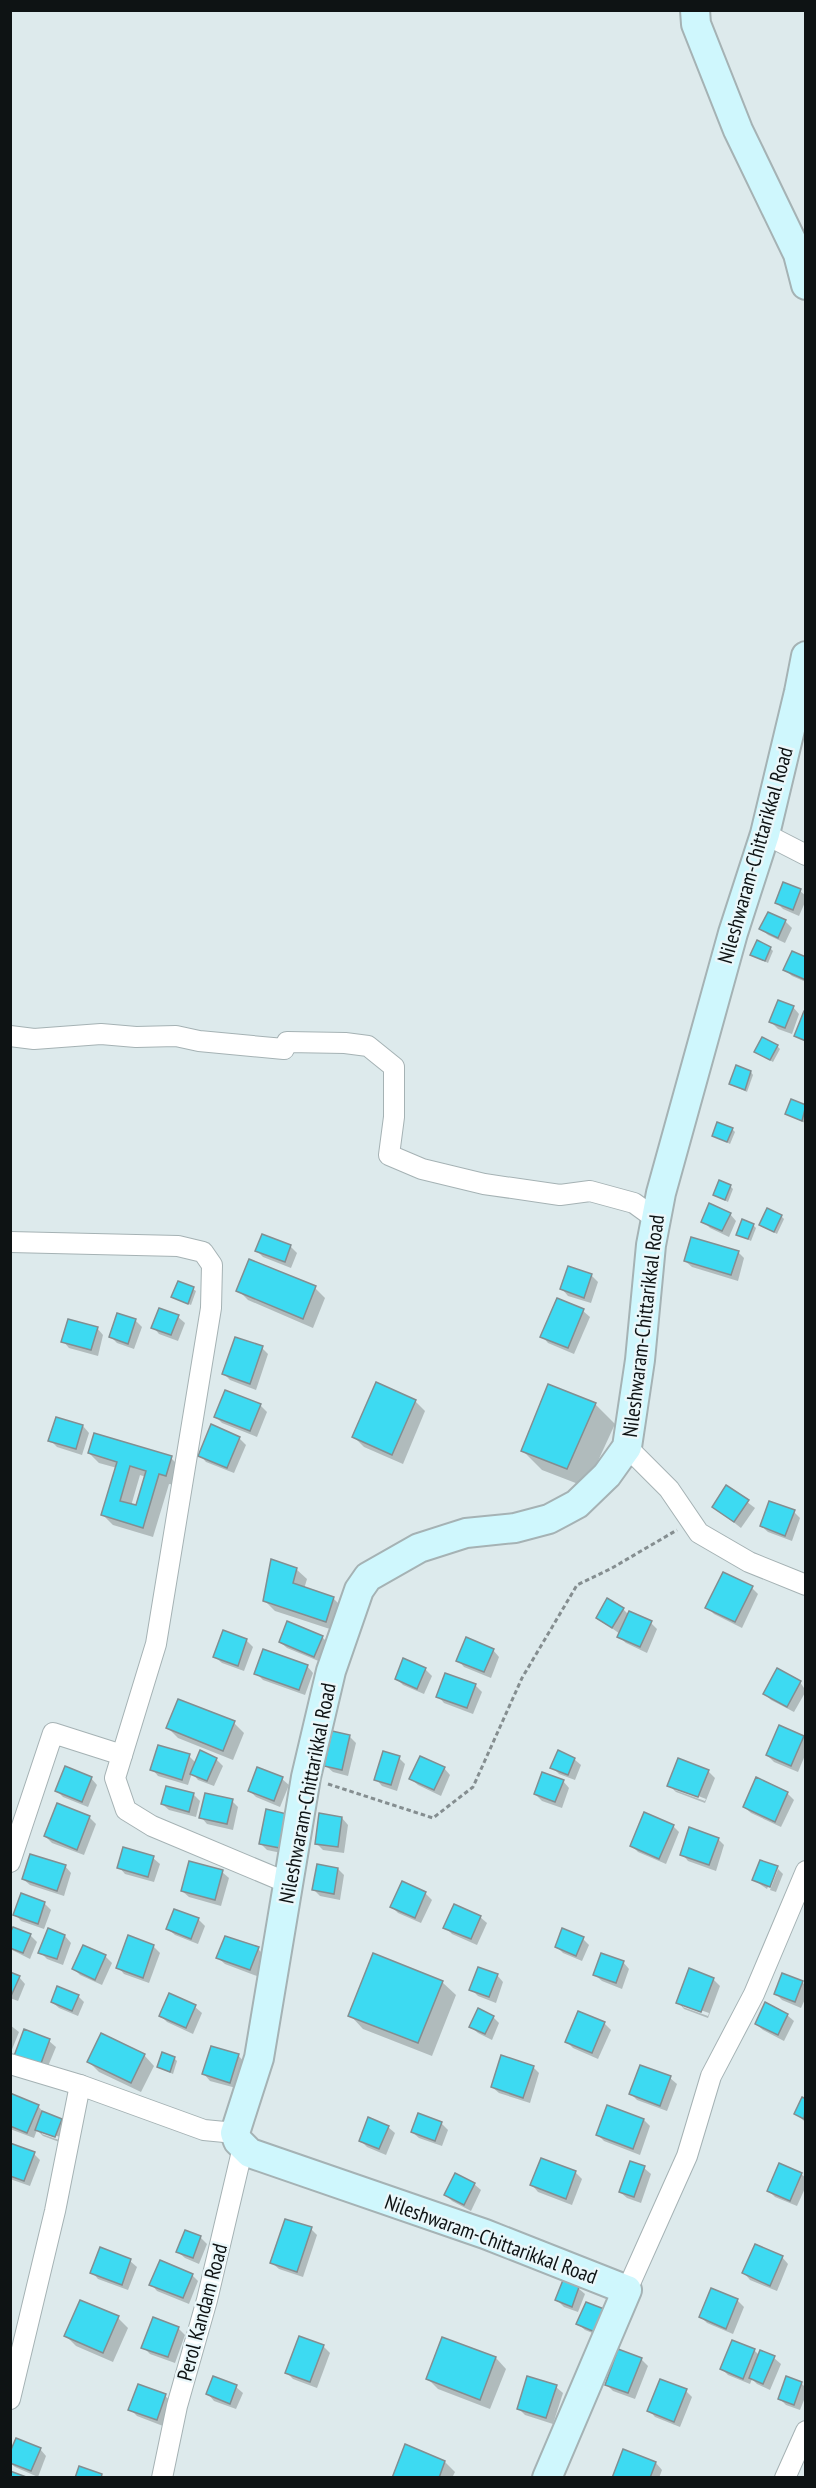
<svg xmlns="http://www.w3.org/2000/svg" width="816" height="2488" font-family="'PT Sans Narrow',sans-serif">
<style>
.shadow{fill:#0003;fill-rule:evenodd}
.building{fill:#3ddaf2;stroke:#828e91;stroke-width:1.5;fill-rule:evenodd}
.lines{fill:none;stroke-linecap:round;stroke-linejoin:round}
.street-casing{stroke:#a5b2b4;stroke-width:22}
.secondary-casing{stroke:#a5b2b4;stroke-width:32}
.path{stroke:#858e90;stroke-width:3;stroke-dasharray:4.5 3;stroke-linecap:butt}
.street{stroke:#fff;stroke-width:20}
.secondary{stroke:#cff7fd;stroke-width:28}
.labels{text-anchor:middle;dominant-baseline:central;stroke-width:5;stroke-linejoin:round;paint-order:stroke}
.street-label{font-size:21px;fill:#0e1314;stroke:#eaf7fa}
</style>
<rect width="100%" height="100%" fill="#ddeaec"/>
<g class="shadow">
<polygon points="800,891 806,896 806,900 799,916 783,909 777,903"/>
<polygon points="785,921 792,928 785,943 768,935 761,929"/>
<polygon points="770,948 773,951 768,963 752,954"/>
<polygon points="806,958 806,982 792,976 785,970"/>
<polygon points="793,1007 799,1014 792,1034 778,1029 771,1022"/>
<polygon points="777,1046 780,1049 773,1062 756,1052"/>
<polygon points="751,1072 753,1075 747,1092 730,1084"/>
<polygon points="806,1107 805,1123 787,1114"/>
<polygon points="732,1129 735,1132 730,1144 714,1135"/>
<polygon points="730,1186 733,1189 728,1202 714,1195"/>
<polygon points="730,1214 736,1221 729,1237 710,1228 703,1221"/>
<polygon points="781,1216 784,1219 777,1234 761,1225"/>
<polygon points="753,1225 756,1228 751,1241 738,1234"/>
<polygon points="290,1246 297,1253 291,1268 263,1257 257,1251"/>
<polygon points="738,1252 744,1258 738,1281 692,1267 685,1261"/>
<polygon points="591,1275 598,1282 591,1303 568,1296 562,1289"/>
<polygon points="315,1288 325,1298 313,1328 248,1300 238,1290"/>
<polygon points="193,1289 196,1291 191,1305 173,1297"/>
<polygon points="583,1311 590,1317 574,1354 548,1343 542,1336"/>
<polygon points="178,1317 185,1323 178,1341 159,1334 153,1327"/>
<polygon points="135,1320 142,1327 134,1349 117,1343 111,1337"/>
<polygon points="97,1328 103,1335 98,1356 69,1348 63,1341"/>
<polygon points="262,1348 268,1354 256,1390 230,1380 224,1374"/>
<polygon points="548,1386 595,1404 615,1424 586,1487 542,1470 523,1451"/>
<polygon points="415,1401 425,1411 403,1464 364,1447 354,1437"/>
<polygon points="260,1405 267,1412 257,1437 222,1423 216,1417"/>
<polygon points="57,1418 83,1426 89,1433 82,1455 57,1447 50,1440"/>
<polygon points="239,1438 246,1445 234,1473 206,1462 200,1455"/>
<path d="M89,1453l82,5 10,10 -5,17 -7,-1 -16,53 -40,-12 -10,-10 14,-47 -18,-5zM140,1475l6,2 -9,30 -6,-1z"/>
<polygon points="727,1487 755,1508 741,1528 714,1507"/>
<polygon points="794,1512 800,1518 792,1541 768,1532 761,1526"/>
<polygon points="296,1569 307,1579 304,1589 333,1598 343,1608 336,1631 275,1611 265,1601"/>
<polygon points="752,1588 758,1594 742,1628 714,1614 707,1607"/>
<polygon points="623,1609 629,1615 651,1623 657,1629 647,1653 626,1643 619,1637 620,1634 598,1618"/>
<polygon points="322,1637 328,1643 321,1662 287,1648 280,1642"/>
<polygon points="246,1640 253,1647 244,1671 222,1663 215,1657"/>
<polygon points="493,1650 499,1657 491,1678 464,1667 458,1660"/>
<polygon points="307,1666 313,1673 305,1695 263,1680 256,1673"/>
<polygon points="425,1669 432,1676 424,1694 403,1685 397,1679"/>
<polygon points="800,1682 806,1691 794,1712 771,1700 765,1694"/>
<polygon points="475,1685 482,1692 473,1714 444,1703 438,1696"/>
<polygon points="234,1723 244,1733 233,1760 178,1738 168,1728"/>
<polygon points="349,1736 356,1743 348,1776 333,1772 326,1766"/>
<polygon points="803,1737 806,1739 806,1753 798,1772 774,1762 767,1755"/>
<polygon points="189,1756 196,1763 216,1759 223,1766 214,1786 198,1780 192,1773 188,1785 158,1776 152,1769"/>
<polygon points="399,1758 405,1764 397,1791 382,1786 376,1779"/>
<polygon points="574,1759 581,1765 575,1780 559,1774 552,1767"/>
<polygon points="444,1768 450,1775 441,1796 418,1785 411,1779"/>
<path d="M708,1771l7,7 -10,25 -29,-11 -7,-7zM675,1787l31,12 -1,2 -30,-11z"/>
<polygon points="91,1778 97,1785 88,1807 63,1797 57,1791"/>
<polygon points="282,1779 289,1785 280,1807 256,1797 250,1791"/>
<polygon points="757,1779 787,1793 794,1800 781,1827 751,1813 744,1807"/>
<polygon points="563,1781 569,1788 562,1808 542,1801 535,1794"/>
<polygon points="193,1794 200,1801 196,1817 169,1810 162,1804"/>
<polygon points="232,1801 238,1807 233,1830 207,1824 201,1817"/>
<polygon points="58,1805 90,1818 96,1824 84,1855 52,1843 45,1836"/>
<polygon points="268,1811 286,1854 267,1850 261,1844"/>
<polygon points="342,1818 348,1825 344,1853 323,1850 316,1843"/>
<polygon points="673,1826 679,1832 666,1864 638,1852 632,1846"/>
<polygon points="718,1839 724,1845 716,1871 688,1861 682,1854"/>
<polygon points="153,1858 160,1864 154,1882 125,1874 119,1867"/>
<polygon points="65,1866 71,1873 64,1896 30,1885 23,1879"/>
<polygon points="777,1868 767,1889 754,1880"/>
<polygon points="338,1869 344,1875 340,1900 320,1896 314,1890"/>
<polygon points="778,1869 783,1874 776,1892 770,1890"/>
<polygon points="222,1872 229,1878 221,1906 189,1897 182,1891"/>
<polygon points="425,1893 432,1900 421,1923 398,1913 392,1907"/>
<polygon points="44,1903 51,1910 44,1929 21,1921 15,1914"/>
<polygon points="175,1911 199,1920 205,1926 198,1944 175,1935 168,1929"/>
<polygon points="480,1917 487,1923 477,1945 452,1934 445,1927"/>
<polygon points="49,1930 65,1936 71,1943 63,1965 47,1959 40,1952"/>
<polygon points="30,1935 37,1942 30,1959 10,1949 10,1937"/>
<polygon points="129,1937 154,1947 160,1953 149,1983 124,1974 118,1967"/>
<polygon points="583,1939 589,1945 582,1961 563,1953 556,1946"/>
<polygon points="258,1949 264,1955 257,1976 225,1964 218,1958"/>
<polygon points="105,1956 112,1963 102,1985 80,1975 74,1969"/>
<polygon points="623,1962 629,1969 622,1989 602,1981 595,1975"/>
<polygon points="10,1974 19,1977 25,1984 18,2001 10,1998"/>
<polygon points="497,1975 503,1982 496,2003 478,1996 471,1989"/>
<path d="M713,1979l7,7 -12,32 -24,-9 -6,-7zM683,2004l26,9 -1,3 -25,-9z"/>
<polygon points="442,1982 456,1995 432,2056 363,2029 350,2015"/>
<polygon points="802,1982 806,1986 806,1997 801,2008 782,2000 776,1994"/>
<polygon points="170,1995 195,2007 202,2013 193,2034 167,2022 161,2016"/>
<polygon points="78,1996 84,2002 78,2016 59,2008 52,2002"/>
<polygon points="787,2015 794,2021 784,2041 763,2030 756,2024"/>
<polygon points="493,2017 499,2023 492,2040 478,2033 471,2027"/>
<polygon points="604,2023 611,2030 598,2059 573,2048 567,2042"/>
<polygon points="10,2025 19,2032 11,2052 10,2052"/>
<polygon points="49,2041 56,2047 46,2071 22,2062"/>
<polygon points="144,2055 154,2066 141,2092 99,2072 89,2062"/>
<polygon points="238,2055 244,2062 236,2088 210,2081 204,2074"/>
<polygon points="174,2058 177,2061 173,2074 158,2067"/>
<polygon points="533,2067 539,2073 530,2103 499,2093 492,2087"/>
<polygon points="641,2067 670,2078 677,2084 667,2111 637,2100 631,2094"/>
<path d="M10,2095l28,11 6,7 17,7 7,6 -6,17 -19,-7 -6,-6 -3,8 -24,-9zM42,2131l21,7 -1,3 -20,-7z"/>
<polygon points="806,2101 806,2123 796,2113"/>
<polygon points="644,2120 650,2126 640,2155 604,2141 598,2135"/>
<polygon points="441,2123 448,2130 442,2146 419,2138 412,2132"/>
<polygon points="388,2127 395,2133 386,2155 367,2147 360,2140"/>
<polygon points="11,2145 34,2154 40,2160 30,2186 10,2179"/>
<polygon points="542,2160 576,2173 582,2179 572,2205 538,2192 532,2185"/>
<polygon points="644,2168 651,2174 641,2203 627,2198 620,2192"/>
<polygon points="801,2174 806,2178 806,2186 797,2206 775,2197 769,2191"/>
<polygon points="474,2184 481,2190 471,2211 452,2201 446,2195"/>
<polygon points="311,2229 317,2235 303,2277 279,2269 272,2263"/>
<polygon points="200,2237 207,2244 199,2264 185,2258 178,2252"/>
<polygon points="101,2249 130,2261 137,2267 128,2290 98,2279 92,2272"/>
<polygon points="782,2257 788,2264 777,2291 750,2280 744,2273"/>
<polygon points="192,2275 198,2281 189,2304 157,2291 151,2284"/>
<polygon points="578,2288 585,2294 578,2312 564,2307 557,2300"/>
<polygon points="712,2290 737,2300 744,2307 733,2334 707,2323 701,2317"/>
<polygon points="603,2310 602,2337 585,2330 578,2324"/>
<polygon points="118,2318 128,2328 113,2362 76,2346 66,2336"/>
<polygon points="178,2328 185,2335 175,2363 150,2354 143,2347"/>
<polygon points="443,2339 496,2358 506,2369 490,2409 438,2389 428,2379"/>
<polygon points="323,2346 330,2353 317,2388 293,2379 287,2373"/>
<polygon points="754,2350 760,2356 761,2352 774,2358 781,2364 770,2390 757,2384 752,2379 750,2384 728,2375 722,2369"/>
<polygon points="641,2359 648,2366 635,2399 613,2391 606,2384"/>
<polygon points="214,2378 236,2387 243,2393 236,2409 214,2401 208,2394"/>
<polygon points="801,2383 806,2388 806,2395 800,2410 786,2405 779,2398"/>
<polygon points="139,2386 165,2396 172,2402 163,2426 137,2416 130,2409"/>
<polygon points="556,2387 563,2393 553,2424 525,2415 519,2409"/>
<polygon points="686,2391 692,2397 680,2427 655,2417 649,2410"/>
<polygon points="40,2449 46,2456 38,2477 15,2467 10,2463"/>
<polygon points="624,2451 656,2463 662,2470 659,2478 614,2478"/>
<polygon points="445,2462 455,2472 452,2478 393,2478"/>
</g>
<g class="building">
<polygon points="783,882 801,889 793,910 775,903"/>
<polygon points="768,912 786,920 778,938 759,929"/>
<polygon points="757,940 771,947 765,961 750,955"/>
<polygon points="792,951 806,957 806,980 783,970"/>
<polygon points="778,1000 794,1006 785,1028 769,1022"/>
<polygon points="804,1011 806,1011 806,1041 794,1036"/>
<polygon points="762,1037 778,1045 770,1060 754,1052"/>
<polygon points="736,1065 751,1071 745,1090 729,1084"/>
<polygon points="791,1099 806,1105 802,1121 785,1114"/>
<polygon points="717,1122 733,1128 727,1142 712,1136"/>
<polygon points="719,1180 731,1185 725,1200 713,1195"/>
<polygon points="709,1203 731,1213 722,1231 701,1222"/>
<polygon points="767,1208 782,1215 774,1232 759,1225"/>
<polygon points="742,1219 754,1224 748,1239 736,1235"/>
<polygon points="262,1234 291,1245 285,1262 255,1251"/>
<polygon points="691,1237 739,1251 731,1275 684,1261"/>
<polygon points="249,1259 316,1286 303,1319 236,1291"/>
<polygon points="568,1266 592,1274 584,1298 560,1289"/>
<polygon points="178,1281 194,1287 188,1304 171,1297"/>
<polygon points="557,1298 584,1309 568,1348 540,1337"/>
<polygon points="159,1308 179,1315 171,1335 151,1328"/>
<polygon points="117,1313 136,1319 128,1344 109,1337"/>
<polygon points="68,1319 98,1327 91,1350 61,1342"/>
<polygon points="235,1337 263,1346 250,1384 222,1374"/>
<polygon points="376,1382 416,1400 392,1455 352,1437"/>
<polygon points="548,1384 596,1403 567,1469 521,1451"/>
<polygon points="225,1390 261,1404 250,1431 214,1417"/>
<polygon points="56,1417 83,1425 76,1449 48,1441"/>
<polygon points="211,1424 240,1437 227,1468 198,1456"/>
<path d="M94,1433l78,23 -6,20 -7,-2 -16,54 -42,-13 16,-53 -29,-9zM130,1466l16,5 -10,34 -16,-4z"/>
<polygon points="726,1485 749,1500 734,1522 712,1507"/>
<polygon points="769,1501 795,1510 785,1536 760,1526"/>
<polygon points="271,1559 297,1568 293,1583 334,1597 326,1622 263,1601"/>
<polygon points="723,1572 753,1586 735,1622 705,1608"/>
<polygon points="607,1598 624,1608 612,1628 596,1618"/>
<polygon points="629,1611 652,1621 640,1647 617,1637"/>
<polygon points="287,1621 323,1636 314,1657 279,1642"/>
<polygon points="223,1630 247,1639 238,1666 213,1657"/>
<polygon points="466,1637 494,1649 484,1672 456,1661"/>
<polygon points="263,1649 308,1665 299,1690 254,1674"/>
<polygon points="403,1658 426,1668 417,1689 395,1679"/>
<polygon points="777,1668 801,1681 787,1707 763,1694"/>
<polygon points="445,1673 476,1684 467,1708 436,1697"/>
<polygon points="178,1699 235,1721 223,1751 166,1728"/>
<polygon points="779,1725 804,1736 791,1766 766,1755"/>
<polygon points="332,1731 350,1735 342,1770 324,1766"/>
<polygon points="158,1745 190,1754 182,1780 150,1770"/>
<polygon points="200,1750 217,1758 207,1781 190,1774"/>
<polygon points="558,1750 575,1758 568,1775 550,1768"/>
<polygon points="383,1751 400,1756 391,1785 374,1780"/>
<polygon points="420,1756 445,1767 434,1790 409,1779"/>
<polygon points="678,1758 709,1770 698,1797 667,1786"/>
<polygon points="65,1766 92,1777 82,1802 55,1791"/>
<polygon points="257,1767 283,1777 274,1801 248,1791"/>
<polygon points="542,1772 564,1780 555,1802 534,1794"/>
<polygon points="756,1777 788,1792 775,1822 743,1807"/>
<polygon points="166,1786 194,1793 189,1812 161,1804"/>
<polygon points="205,1793 233,1799 227,1824 199,1818"/>
<polygon points="57,1803 90,1816 77,1850 44,1836"/>
<polygon points="266,1809 287,1814 280,1848 259,1844"/>
<polygon points="644,1812 674,1825 659,1859 630,1846"/>
<polygon points="319,1813 342,1817 338,1847 315,1844"/>
<polygon points="689,1827 719,1838 709,1865 680,1855"/>
<polygon points="123,1847 154,1856 148,1877 117,1868"/>
<polygon points="30,1854 66,1865 57,1891 22,1879"/>
<polygon points="760,1860 778,1866 770,1887 752,1880"/>
<polygon points="189,1861 223,1870 215,1900 181,1891"/>
<polygon points="317,1864 338,1868 334,1894 312,1890"/>
<polygon points="402,1881 426,1892 415,1918 390,1907"/>
<polygon points="21,1893 45,1902 38,1924 13,1915"/>
<polygon points="454,1904 481,1916 471,1939 443,1928"/>
<polygon points="174,1909 199,1918 191,1939 166,1929"/>
<polygon points="13,1927 31,1934 23,1953 10,1948 10,1933"/>
<polygon points="48,1928 65,1935 57,1959 38,1953"/>
<polygon points="562,1928 584,1937 576,1956 555,1947"/>
<polygon points="128,1935 154,1945 143,1978 116,1968"/>
<polygon points="225,1936 259,1947 250,1970 216,1958"/>
<polygon points="83,1945 106,1955 95,1980 72,1969"/>
<polygon points="373,1953 443,1981 418,2043 348,2016"/>
<polygon points="601,1953 624,1961 616,1983 593,1975"/>
<polygon points="478,1967 498,1974 489,1997 469,1990"/>
<polygon points="689,1968 714,1978 701,2012 676,2003"/>
<polygon points="10,1972 20,1976 11,1996 10,1995"/>
<polygon points="782,1973 803,1981 795,2002 774,1994"/>
<polygon points="57,1986 79,1995 72,2011 51,2002"/>
<polygon points="169,1993 196,2005 186,2028 159,2016"/>
<polygon points="765,2002 788,2014 778,2035 755,2024"/>
<polygon points="478,2008 494,2016 485,2034 469,2027"/>
<polygon points="578,2011 605,2022 592,2053 565,2042"/>
<polygon points="24,2029 50,2039 40,2066 14,2056"/>
<polygon points="101,2033 145,2054 131,2083 87,2062"/>
<polygon points="211,2046 239,2054 230,2083 202,2074"/>
<polygon points="162,2052 175,2057 170,2072 157,2067"/>
<polygon points="501,2055 534,2066 523,2098 491,2087"/>
<polygon points="640,2065 671,2076 660,2106 629,2094"/>
<polygon points="10,2093 39,2105 27,2133 10,2126"/>
<polygon points="802,2097 806,2099 804,2119 794,2114"/>
<polygon points="607,2105 644,2119 633,2149 596,2135"/>
<polygon points="42,2111 62,2119 55,2137 35,2130"/>
<polygon points="418,2113 442,2122 435,2141 411,2132"/>
<polygon points="368,2117 389,2126 379,2149 359,2141"/>
<polygon points="10,2143 35,2152 24,2181 10,2176"/>
<polygon points="541,2158 576,2171 566,2199 530,2185"/>
<polygon points="630,2161 645,2166 634,2197 619,2192"/>
<polygon points="779,2163 802,2173 790,2201 767,2191"/>
<polygon points="455,2173 475,2183 464,2205 444,2195"/>
<polygon points="285,2219 312,2227 297,2272 270,2263"/>
<polygon points="185,2230 201,2236 193,2258 176,2252"/>
<polygon points="755,2244 783,2256 770,2286 742,2273"/>
<polygon points="100,2247 131,2259 122,2285 90,2273"/>
<polygon points="160,2260 193,2274 183,2298 149,2285"/>
<polygon points="563,2280 579,2287 572,2307 555,2300"/>
<polygon points="711,2288 738,2299 726,2329 699,2317"/>
<polygon points="80,2300 119,2316 103,2353 64,2336"/>
<polygon points="586,2302 604,2309 595,2332 576,2324"/>
<polygon points="153,2317 179,2327 168,2357 141,2348"/>
<polygon points="299,2336 324,2345 310,2382 285,2373"/>
<polygon points="442,2337 496,2357 480,2400 426,2379"/>
<polygon points="732,2340 755,2349 743,2379 720,2369"/>
<polygon points="618,2349 642,2358 628,2393 605,2385"/>
<polygon points="760,2350 775,2356 763,2384 749,2378"/>
<polygon points="213,2376 237,2385 230,2404 206,2394"/>
<polygon points="527,2376 557,2385 546,2418 517,2409"/>
<polygon points="786,2376 802,2382 794,2405 778,2399"/>
<polygon points="660,2379 687,2389 674,2422 647,2411"/>
<polygon points="138,2384 166,2394 157,2420 128,2410"/>
<polygon points="16,2438 41,2448 31,2471 10,2463 10,2452"/>
<polygon points="405,2444 445,2461 439,2478 392,2478"/>
<polygon points="623,2449 656,2462 650,2478 612,2478"/>
<polygon points="79,2466 102,2474 101,2478 75,2478"/>
<polygon points="10,2471 29,2478 10,2478"/>
</g>
<g class="lines">
<g class="street-casing">
<g id="street">
<polyline points="765,834 806,855"/>
<polyline points="10,1036 34,1039 101,1034 136,1037 176,1036 199,1041 284,1049 287,1042 345,1043 368,1046 394,1067 394,1117 389,1155 422,1169 484,1184 560,1195 590,1191 634,1203 656,1219"/>
<polyline points="10,1242 178,1246 203,1252 212,1265 211,1308 156,1644 115,1778 126,1810 152,1826 288,1883"/>
<polyline points="627,1447 669,1489 699,1533 749,1562 806,1585"/>
<polyline points="10,1862 53,1733 122,1755"/>
<polyline points="10,2064 80,2085"/>
<polyline points="627,2290 687,2156 711,2076 754,1994 806,1871"/>
<polyline points="10,2399 55,2211 80,2085 204,2130 235,2133"/>
<polyline points="162,2478 177,2406 207,2300 243,2147"/>
<polyline points="785,2478 806,2431"/>
</g>
</g>
<g class="secondary-casing">
<g id="secondary">
<polyline points="695,10 696,24 738,130 798,254 806,285"/>
<polyline points="547,2478 627,2290 485,2234 250,2153 238,2141 235,2133 259,2058 306,1777 331,1671 359,1590 368,1577 419,1548 466,1533 515,1528 549,1519 577,1504 607,1475 627,1447 640,1360 651,1245 661,1193 733,933 765,834 799,692 806,656"/>
</g>
</g>
<polyline class="path" points="328,1784 433,1818 473,1787 522,1678 577,1585 612,1568 677,1530"/>
<use href="#street" class="street"/>
<use href="#secondary" class="secondary"/>
</g>
<g class="labels">
<g class="street-label">
<text transform="translate(755 855) rotate(-74)">Nileshwaram-Chittarikkal Road</text>
<text transform="translate(643 1326) rotate(-83)">Nileshwaram-Chittarikkal Road</text>
<text transform="translate(307 1793) rotate(-79)">Nileshwaram-Chittarikkal Road</text>
<text transform="translate(491 2239) rotate(20)">Nileshwaram-Chittarikkal Road</text>
<text transform="translate(202 2312) rotate(-75)">Perol Kandam Road</text>
</g>
</g>
<rect width="816" height="2488" fill="none" stroke="#0e1314" stroke-width="24"/>
</svg>
